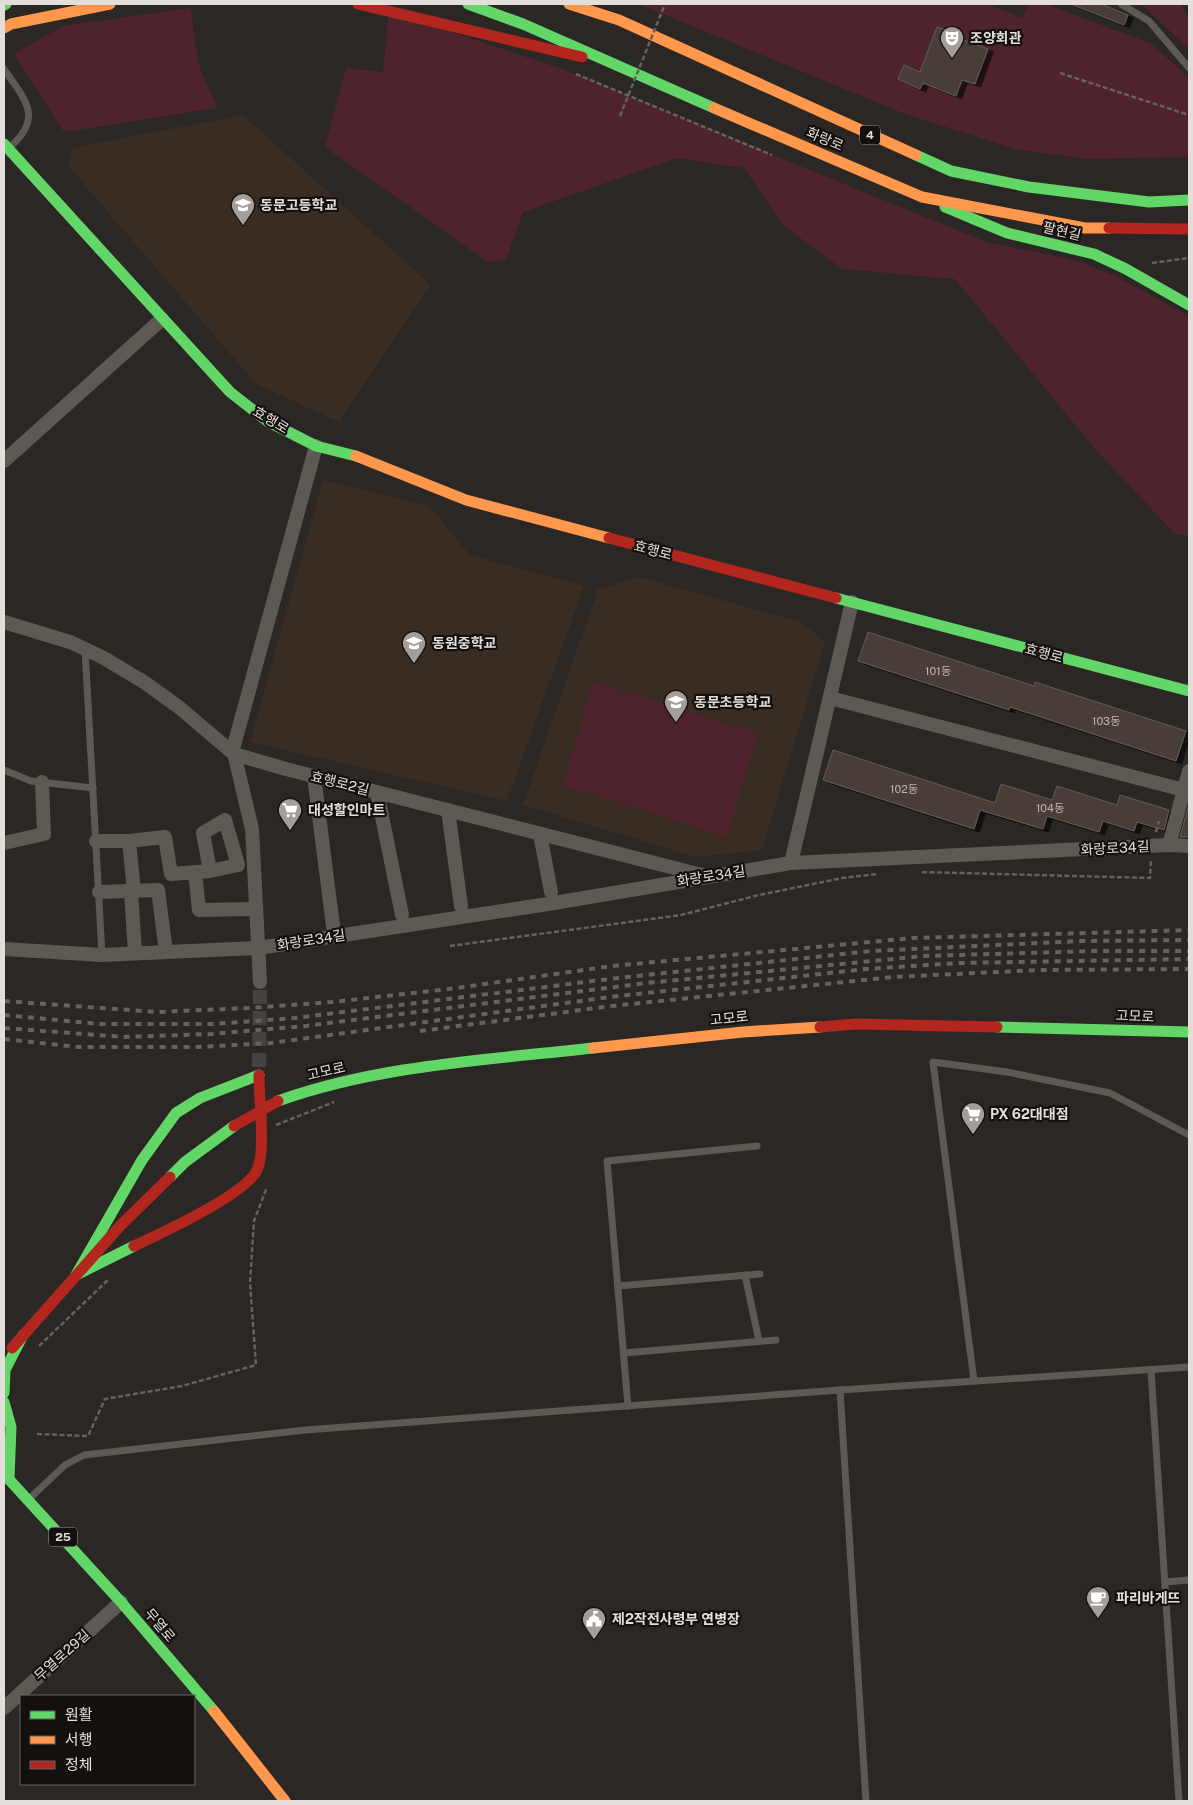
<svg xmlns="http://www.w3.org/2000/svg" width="1193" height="1805" font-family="'Public Sans','Noto Sans KR',sans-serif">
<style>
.built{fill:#382c23}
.green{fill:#4e232e}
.building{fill:#4a3d39;stroke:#605c5a;filter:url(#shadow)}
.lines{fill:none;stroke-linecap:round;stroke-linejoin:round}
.street-tunnel{stroke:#47423f;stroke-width:14;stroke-dasharray:14 7;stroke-linecap:butt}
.path{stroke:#66625c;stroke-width:2.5;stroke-dasharray:5 2.5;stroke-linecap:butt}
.lane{stroke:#5e5a53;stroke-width:7}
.street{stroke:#5e5a53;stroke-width:14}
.fast{stroke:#63d668;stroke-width:11}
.slow{stroke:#ff974d;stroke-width:11}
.jam{stroke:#b3261e;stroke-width:11}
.rail{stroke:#66625d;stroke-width:4;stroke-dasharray:6 6;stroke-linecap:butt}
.path-bridge{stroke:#66625c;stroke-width:2.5;stroke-dasharray:5 2.5;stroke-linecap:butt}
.jam-bridge{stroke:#b3261e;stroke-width:11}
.labels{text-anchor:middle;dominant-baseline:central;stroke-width:4.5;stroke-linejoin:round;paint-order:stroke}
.number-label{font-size:11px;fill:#bdb6b2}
.shield{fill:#14100e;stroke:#a5a09d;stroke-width:1}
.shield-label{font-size:12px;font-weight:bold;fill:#e3deda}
.poi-label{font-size:14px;font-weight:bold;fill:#e3deda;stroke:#14100e;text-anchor:start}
.street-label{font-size:14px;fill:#e3deda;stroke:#14100e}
</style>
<defs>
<filter id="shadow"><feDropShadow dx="5.5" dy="3" stdDeviation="0" flood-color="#0009"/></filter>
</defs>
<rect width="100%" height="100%" fill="#2b2724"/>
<g class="built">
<polygon points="243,115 431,285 339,422 256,384 69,167 72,148"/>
<polygon points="323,480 429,506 470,555 584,586 507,801 250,742"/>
<polygon points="639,577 801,622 825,642 762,850 695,857 523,805 598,589"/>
</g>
<g class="green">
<polygon points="639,4 987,4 1022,18 1028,4 1045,4 1150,43 1189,77 1189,157 1086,159 1014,149 900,112"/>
<polygon points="1141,4 1181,4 1189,20 1189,49"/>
<polygon points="191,8 198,63 217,108 64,132 14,54 63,26"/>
<polygon points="389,11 565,70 989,243 1067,258 1112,274 1189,316 1189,536 1175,534 1095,449 955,279 842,269 783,225 744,168 677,158 523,212 506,260 488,262 325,147 346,68 383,72"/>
<polygon points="593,682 758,733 727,837 563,785"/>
</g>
<g class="building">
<polygon points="1071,4 1101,4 1128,15 1124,25"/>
<polygon points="937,27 952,32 951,35 988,49 975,84 962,80 956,96 923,83 920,89 898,79 904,65 920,72"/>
<polygon points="868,632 1034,686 1035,682 1186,731 1176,761 1010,707 1009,710 858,661"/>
<polygon points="833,750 995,803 1001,784 1052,800 1057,786 1117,805 1120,795 1169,810 1164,830 1137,822 1134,831 1103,821 1099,832 1047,816 1043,829 980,810 974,829 823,780"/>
<polygon points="1189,804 1189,837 1180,837"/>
</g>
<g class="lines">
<polyline class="street-tunnel" points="259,1067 260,982"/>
<g class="path">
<polyline points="1060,73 1189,115"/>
<polyline points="576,74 772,155"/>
<polyline points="1152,263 1189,258"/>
<polyline points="1156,832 1159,821"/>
<polyline points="922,872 1150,878 1151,859"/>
<polyline points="450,946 681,915 759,895 842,878 877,874"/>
<polyline points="276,1125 334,1102"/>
<polyline points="39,1346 109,1279"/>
<polyline points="37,1434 88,1436 105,1399 182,1386 256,1365 250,1283 254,1221 267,1187"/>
</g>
<g class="lane">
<polyline points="1121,4 1149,21 1189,68"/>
<path d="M4,69c21,31 40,48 6,78"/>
<polyline points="85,649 102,955"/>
<polyline points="4,770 31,781 93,788"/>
<polyline points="745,1275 759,1341"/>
<polyline points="618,1286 760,1274"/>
<polyline points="624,1353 776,1340"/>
<polyline points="1151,1370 1179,1801"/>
<polyline points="974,1381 933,1062 1007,1072 1110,1093 1189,1135"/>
<polyline points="840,1390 866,1801"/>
<polyline points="628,1406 607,1161 757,1146"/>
<polyline points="29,1499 65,1465 84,1455 305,1430 840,1390 1189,1367"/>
<polyline points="1165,1582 1189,1580"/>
</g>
<g class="street">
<polyline points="4,461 162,319"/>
<polyline points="4,622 70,642 102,657 144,682 180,708 234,754 286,769 702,875"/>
<polyline points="830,698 1184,790"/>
<polyline points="314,776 333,926"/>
<polyline points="377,792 402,915"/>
<polyline points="448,810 461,906"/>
<polyline points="540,834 551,892"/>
<polyline points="96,841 129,841 134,891"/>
<polyline points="129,841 165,837 171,874 210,871 203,833 225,820 238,865 210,871"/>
<polyline points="4,843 44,834 42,782"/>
<polyline points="1169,845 1189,771"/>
<polyline points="791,863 852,602"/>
<polyline points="195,872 199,910 256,909"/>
<polyline points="131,891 135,953"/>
<polyline points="99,892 158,890 166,952"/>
<polyline points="4,949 102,955 258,948 548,904 791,863 1169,845 1189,846"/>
<polyline points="260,982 252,829 233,749 316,446"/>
<polyline points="4,1708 121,1602"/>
</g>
<g class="fast">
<polyline points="468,4 523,24 714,108"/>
<polyline points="4,5 6,4"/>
<polyline points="4,144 230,392 267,421 316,446 356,456"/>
<polyline points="916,155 951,171 1029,187 1149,202 1189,200"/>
<polyline points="945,207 1007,233 1094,254 1126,269 1189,305"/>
<polyline points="836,598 1189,691"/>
<polyline points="997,1027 1189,1032"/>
<path d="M278,1101c100,-36 210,-41 315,-53"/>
<polyline points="170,1177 185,1162 234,1126"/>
<polyline points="134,1246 76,1275 142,1160 176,1113 200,1098 259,1075"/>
<polyline points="4,1393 5,1370 23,1335"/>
<polyline points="4,1402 11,1427 9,1479"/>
<polyline points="4,1474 121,1602 214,1711"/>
</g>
<g class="slow">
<polyline points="569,4 619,20 916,155"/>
<polyline points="4,28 11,24 110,4"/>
<polyline points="714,108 922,197 1085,228 1109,228"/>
<polyline points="356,456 466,500 609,538"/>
<polyline points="593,1048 743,1032 820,1027"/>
<polyline points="214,1711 285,1801"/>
</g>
<g class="jam">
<polyline points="358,4 582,57"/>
<polyline points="1109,228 1189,229"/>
<polyline points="609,538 836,598"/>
<polyline points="820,1027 856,1024 997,1027"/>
<path d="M134,1246c26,-12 112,-52 123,-76 9,-18 2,-72 2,-95"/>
<polyline points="12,1348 120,1226 170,1177"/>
</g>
<g class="rail">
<polyline points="4,1001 157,1012 250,1008 332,1002 449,989 612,966 913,938 1189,930"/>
<polyline points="4,1015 100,1024 213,1024 295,1018 618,978 871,951 1081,941 1189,940"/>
<polyline points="4,1028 124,1037 212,1034 306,1026 647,983 923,956 1095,951 1189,951"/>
<polyline points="420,1031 612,1006 893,977 1039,970 1189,969"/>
<polyline points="4,1039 78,1047 198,1047 271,1043 610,997 866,969 959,963 1189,959"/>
</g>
<polyline class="path-bridge" points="620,116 665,4"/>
<polyline class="jam-bridge" points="234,1126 278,1101"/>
</g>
<defs>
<g id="theatre-pin" transform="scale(1.25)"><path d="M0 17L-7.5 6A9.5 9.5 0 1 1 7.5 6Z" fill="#a39e9a" stroke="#14100e"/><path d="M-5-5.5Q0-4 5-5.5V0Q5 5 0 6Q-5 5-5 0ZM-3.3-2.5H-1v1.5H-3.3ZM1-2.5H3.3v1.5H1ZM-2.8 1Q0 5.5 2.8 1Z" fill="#fff"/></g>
<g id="school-pin" transform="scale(1.25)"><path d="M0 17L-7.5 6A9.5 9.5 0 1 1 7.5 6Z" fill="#a39e9a" stroke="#14100e"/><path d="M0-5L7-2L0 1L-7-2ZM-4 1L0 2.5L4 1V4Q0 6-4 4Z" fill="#fff"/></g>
<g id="supermarket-pin" transform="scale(1.25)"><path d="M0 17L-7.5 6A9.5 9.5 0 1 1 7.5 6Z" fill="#a39e9a" stroke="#14100e"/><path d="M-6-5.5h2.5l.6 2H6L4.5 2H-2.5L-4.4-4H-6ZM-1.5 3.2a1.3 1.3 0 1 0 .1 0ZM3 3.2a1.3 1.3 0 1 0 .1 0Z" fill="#fff"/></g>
<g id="cafe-pin" transform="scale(1.25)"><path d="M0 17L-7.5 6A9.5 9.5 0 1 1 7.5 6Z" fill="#a39e9a" stroke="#14100e"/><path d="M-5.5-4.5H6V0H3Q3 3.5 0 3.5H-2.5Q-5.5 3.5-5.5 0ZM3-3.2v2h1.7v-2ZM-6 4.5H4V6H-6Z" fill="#fff"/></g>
<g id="civic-pin" transform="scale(1.25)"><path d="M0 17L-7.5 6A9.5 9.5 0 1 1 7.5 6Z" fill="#a39e9a" stroke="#14100e"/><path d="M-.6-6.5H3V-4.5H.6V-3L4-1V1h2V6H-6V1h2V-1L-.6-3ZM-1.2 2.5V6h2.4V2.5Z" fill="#fff"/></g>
</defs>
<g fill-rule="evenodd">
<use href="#theatre-pin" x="952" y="38"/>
<use href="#school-pin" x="243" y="205"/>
<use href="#school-pin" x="414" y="643"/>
<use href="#school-pin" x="676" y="702"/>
<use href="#supermarket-pin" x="290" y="810"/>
<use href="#supermarket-pin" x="973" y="1114"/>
<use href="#cafe-pin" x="1098" y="1598"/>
<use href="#civic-pin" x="594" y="1619"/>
</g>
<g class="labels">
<g class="number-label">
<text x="938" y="671">101동</text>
<text x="1106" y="721">103동</text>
<text x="904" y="789">102동</text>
<text x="1050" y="808">104동</text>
</g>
<g class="shield">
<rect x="860" y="125.5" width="20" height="19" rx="4"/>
<rect x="49" y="1527.5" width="28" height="19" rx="4"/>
</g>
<g class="shield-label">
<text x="870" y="135">4</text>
<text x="63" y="1537">25</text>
</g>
<g class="poi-label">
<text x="970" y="38">조양회관</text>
<text x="260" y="205">동문고등학교</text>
<text x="432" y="643">동원중학교</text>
<text x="694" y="702">동문초등학교</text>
<text x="308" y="810">대성할인마트</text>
<text x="990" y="1114">PX 62대대점</text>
<text x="1116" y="1598">파리바게뜨</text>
<text x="612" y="1619">제2작전사령부 연병장</text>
</g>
<g class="street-label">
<text transform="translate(825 139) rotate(23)">화랑로</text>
<text transform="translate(1062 231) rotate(13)">팔현길</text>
<text transform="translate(271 420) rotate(31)">효행로</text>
<text transform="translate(653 550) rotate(15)">효행로</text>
<text transform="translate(1044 653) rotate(15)">효행로</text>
<text transform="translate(340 783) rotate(14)">효행로2길</text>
<text transform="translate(1115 848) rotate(-3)">화랑로34길</text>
<text transform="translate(711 876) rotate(-9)">화랑로34길</text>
<text transform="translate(311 940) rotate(-9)">화랑로34길</text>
<text transform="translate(1135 1016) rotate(2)">고모로</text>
<text transform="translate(729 1018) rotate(-6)">고모로</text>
<text transform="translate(326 1071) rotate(-13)">고모로</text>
<text transform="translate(160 1625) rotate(50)">무열로</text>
<text transform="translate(62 1655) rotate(-42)">무열로29길</text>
</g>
</g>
<rect width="1193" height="1805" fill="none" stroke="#e3deda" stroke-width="10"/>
<rect x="20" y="1695" width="175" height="90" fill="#14100e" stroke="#676260"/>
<rect x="30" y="1711" width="25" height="8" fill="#63d668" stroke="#676260"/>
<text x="65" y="1720" font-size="15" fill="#e3deda">원활</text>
<rect x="30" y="1736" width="25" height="8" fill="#ff974d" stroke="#676260"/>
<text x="65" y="1745" font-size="15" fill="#e3deda">서행</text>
<rect x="30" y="1761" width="25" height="8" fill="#b3261e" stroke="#676260"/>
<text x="65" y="1770" font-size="15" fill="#e3deda">정체</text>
</svg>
